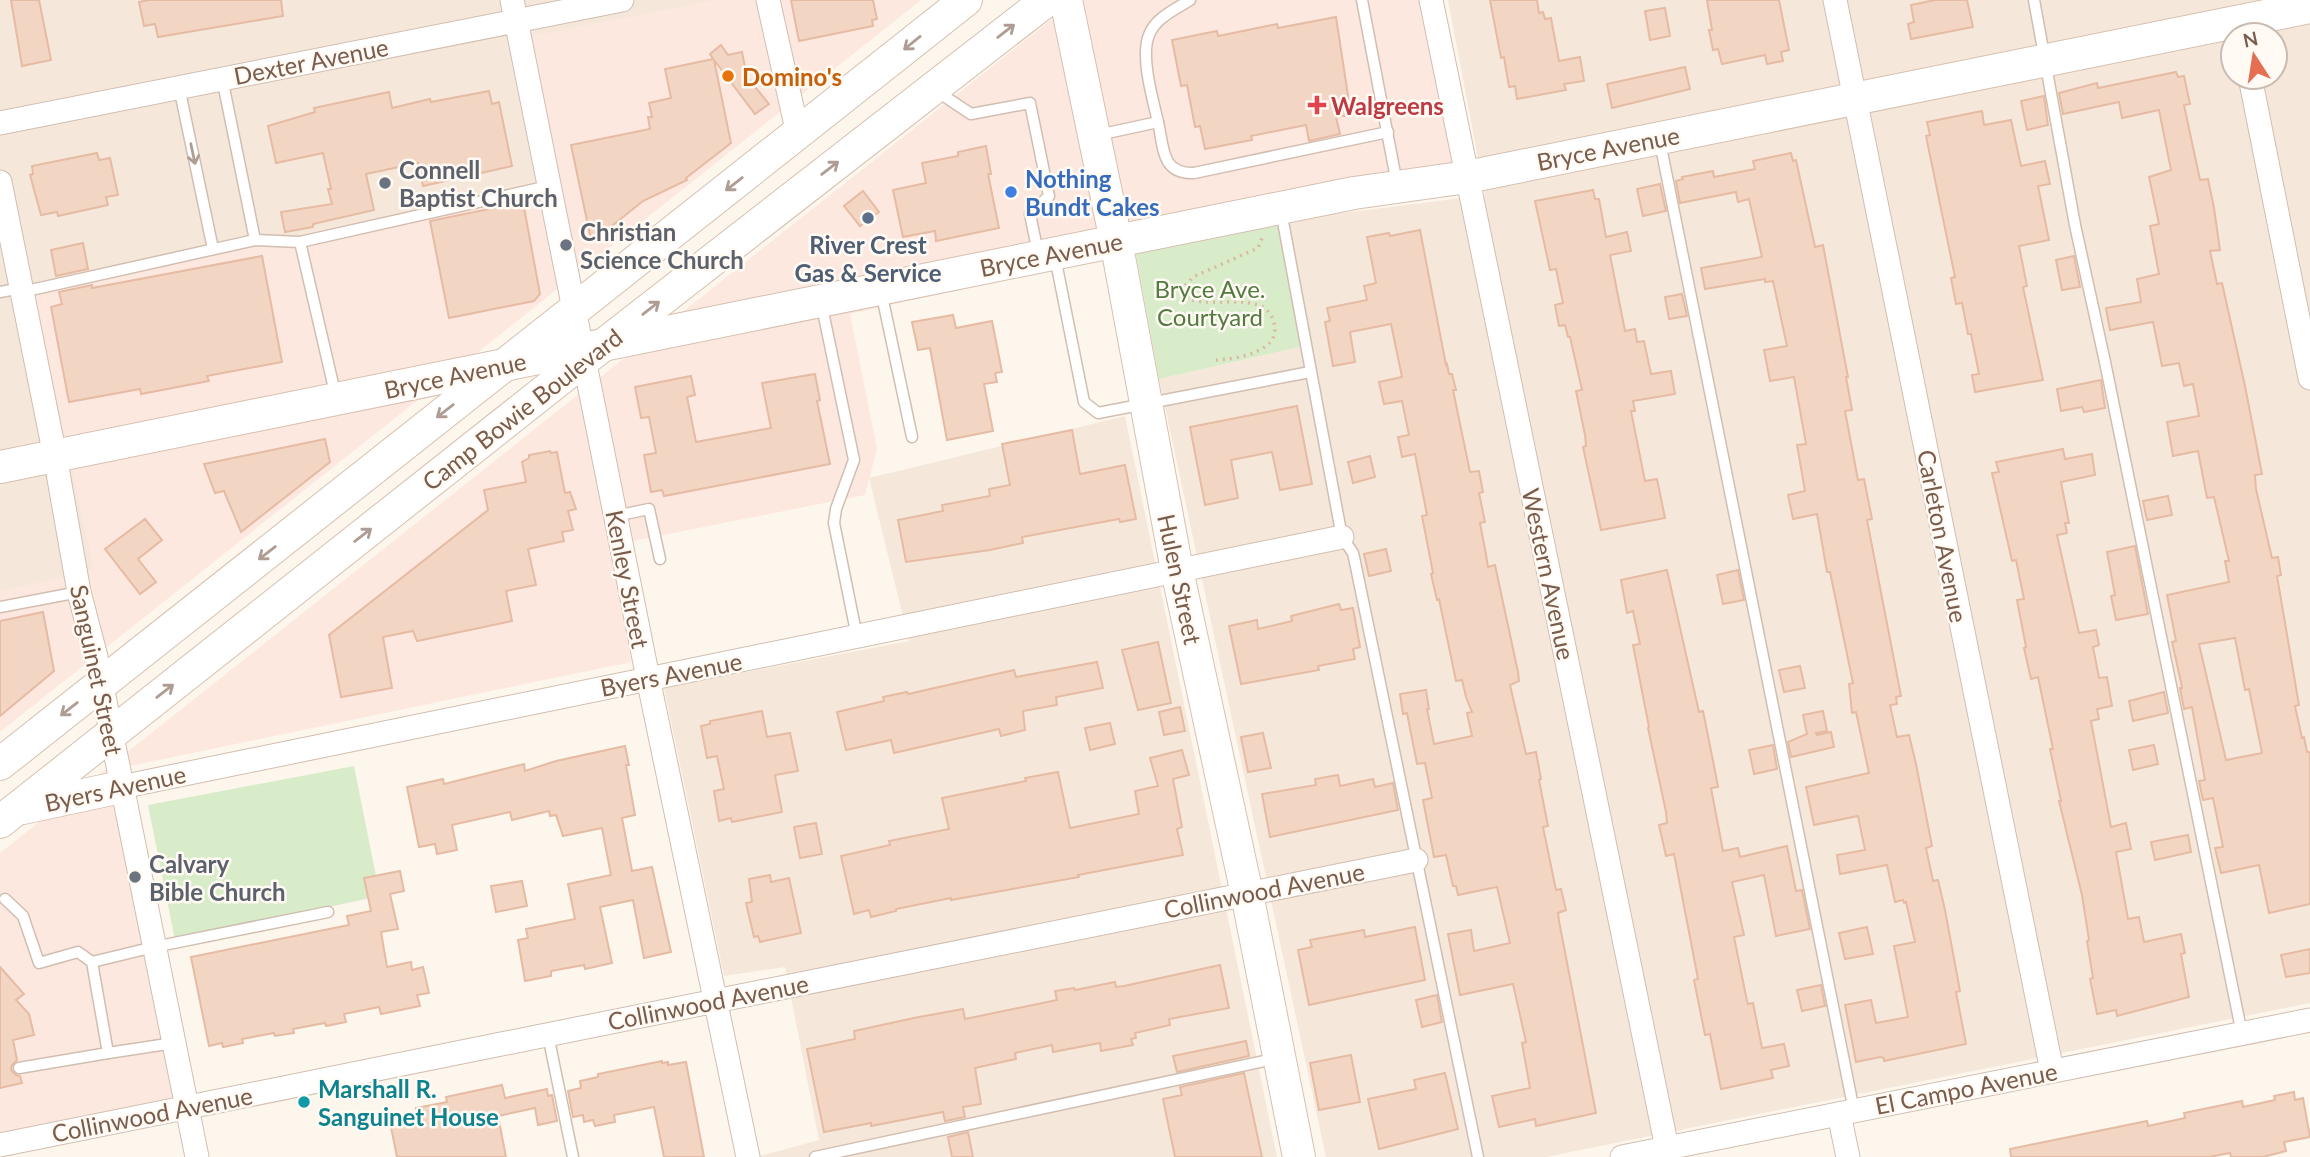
<svg xmlns="http://www.w3.org/2000/svg" width="2310" height="1157" font-family="Lato,sans-serif">
<style>
.residential{fill:#f5e8da;fill-rule:evenodd}
.commercial{fill:#fde8e0}
.green{fill:#d8ecc9}
.building{fill:#f3d5c3;stroke:#e6bba3;stroke-width:2;fill-rule:evenodd}
.lines{fill:none;stroke-linecap:round;stroke-linejoin:round}
.lane-casing{stroke:#d1beb0;stroke-width:13}
.street-casing{stroke:#d1beb0;stroke-width:25}
.secondary-casing{stroke:#d6c0b0;stroke-width:34}
.path{stroke:#d9b8a5;stroke-width:3.5;stroke-dasharray:2 5;stroke-linecap:butt}
.lane{stroke:#fff;stroke-width:10}
.street{stroke:#fff;stroke-width:23}
.secondary{stroke:#fff;stroke-width:32}
.oneway{stroke:#af9d94}
.food-dot{fill:#e8710a;stroke:#fffaf3;stroke-width:2.5}
.health-dot{fill:#e0444e;stroke:#fffaf3;stroke-width:2.5}
.worship-dot{fill:#6b7280;stroke:#fffaf3;stroke-width:2.5}
.shop-dot{fill:#3f7fe0;stroke:#fffaf3;stroke-width:2.5}
.service-dot{fill:#5c6f8a;stroke:#fffaf3;stroke-width:2.5}
.culture-dot{fill:#0f9aa8;stroke:#fffaf3;stroke-width:2.5}
.labels{text-anchor:middle;dominant-baseline:central;stroke-width:5;stroke-linejoin:round;paint-order:stroke}
.street-label{font-size:24px;fill:#7a5c4d;stroke:#fffaf3}
.food-label{font-size:24px;font-weight:bold;fill:#c56008;stroke:#fffaf3;text-anchor:start}
.health-label{font-size:24px;font-weight:bold;fill:#be3a42;stroke:#fffaf3;text-anchor:start}
.worship-label{font-size:24px;font-weight:bold;fill:#5b616d;stroke:#fffaf3;text-anchor:start}
.shop-label{font-size:24px;font-weight:bold;fill:#366cbe;stroke:#fffaf3;text-anchor:start}
.service-label{font-size:24px;font-weight:bold;fill:#4e5e75;stroke:#fffaf3}
.park-label{font-size:24px;fill:#537a41;stroke:#fffaf3}
.culture-label{font-size:24px;font-weight:bold;fill:#0d838f;stroke:#fffaf3;text-anchor:start}
</style>
<rect width="100%" height="100%" fill="#fdf6ec"/>
<g class="residential">
<polygon points="0,0 921,0 0,720"/>
<path d="M1448,0h862v1003l-764,154h-220l-167,-778 153,-35 -25,-124 198,-25zM2233,35h42v42h-42z"/>
<polygon points="1125,416 1277,1157 756,1157 819,1140 785,967 724,976 664,688 909,641 869,478"/>
</g>
<g class="commercial">
<polygon points="715,0 921,0 0,732 0,591 94,571 35,295 558,176 532,36"/>
<polygon points="1076,0 1432,0 1467,177 850,314 877,449 865,495 613,545 631,662 130,766 187,1107 0,1137 0,853"/>
</g>
<g class="green">
<polygon points="1287,220 1313,344 1159,379 1136,254"/>
<polygon points="354,766 380,896 175,940 148,805"/>
</g>
<g class="building">
<polygon points="11,0 39,0 51,60 22,66"/>
<polygon points="149,0 281,0 283,16 158,37 155,24 144,26 139,2"/>
<polygon points="791,0 873,0 877,19 872,20 873,26 799,41"/>
<polygon points="1490,0 1537,0 1539,13 1543,12 1545,19 1551,18 1559,61 1580,57 1584,81 1564,84 1566,90 1517,99 1515,86 1509,87 1504,57 1501,58"/>
<polygon points="1707,0 1779,0 1789,50 1781,52 1783,61 1767,64 1765,55 1722,64 1718,49 1713,50 1709,30 1712,30"/>
<polygon points="1935,0 1967,0 1973,27 1911,39 1908,24 1914,22 1911,5"/>
<polygon points="1665,8 1670,36 1650,40 1645,11"/>
<polygon points="1336,17 1351,115 1336,117 1340,134 1309,141 1306,125 1251,136 1252,140 1205,149 1200,126 1195,127 1187,85 1181,86 1172,40 1217,31 1218,36 1277,24 1278,28"/>
<polygon points="721,45 728,55 742,52 747,77 769,104 755,114 714,60 731,143 686,178 687,180 643,201 593,241 590,235 571,145 650,129 648,117 652,117 649,103 671,98 665,69 713,59 710,54"/>
<polygon points="1685,67 1690,89 1612,108 1607,84"/>
<path d="M2176,72l2,5 6,-1 6,28 -6,1 16,75 8,-1 6,29 6,42 -10,1 7,33 5,-1 23,103 17,88 -7,1 1,14 16,69 6,-1 3,18 -4,1 22,129 -4,1 7,32 2,-1 3,15h3v152l-41,9 -10,-48 -38,8 -6,-25 8,-1 -10,-49 -10,2 -4,-19 6,-1 -13,-73 -8,2 -4,-21h2l-1,-6 -9,-40 4,-1 -9,-46 62,-13 -4,-21h4l-15,-64 -7,1 -9,-47 -25,5 -6,-34 32,-6 -6,-32 -9,2 -5,-23 -17,3 -9,-44 -43,8 -4,-22 35,-6 -4,-23 22,-5 -9,-48 9,-2 -10,-47 22,-7 -12,-60 -37,8 -3,-16 -56,12 -4,-21 38,-10 1,5zM2235,638l10,52 4,-1 13,64 -36,7 -27,-116z"/>
<polygon points="489,91 492,104 499,102 512,166 423,186 418,163 366,174 374,210 313,224 313,227 285,232 281,212 332,204 328,189 331,189 323,153 276,163 268,126 315,112 314,108 389,92 392,108 430,99 431,102"/>
<polygon points="2044,96 2048,125 2027,130 2021,101"/>
<polygon points="1982,111 1984,125 2011,120 2021,166 2045,161 2050,184 2038,186 2049,240 2019,246 2027,286 2023,287 2043,380 1975,392 1972,375 1979,374 1971,334 1968,334 1962,303 1956,304 1951,278 1955,277 1926,136 1930,135 1927,122"/>
<polygon points="986,146 991,174 988,174 999,228 936,241 935,231 903,237 893,190 926,183 922,163 958,156 958,152"/>
<polygon points="97,153 99,160 110,158 118,195 106,197 108,205 58,216 57,212 41,215 30,175 33,174 32,166"/>
<polygon points="1791,153 1793,161 1796,160 1815,247 1823,245 1848,377 1846,377 1852,410 1845,411 1858,480 1864,479 1872,519 1867,520 1901,696 1896,697 1897,704 1890,705 1897,737 1909,735 1916,764 1932,846 1926,848 1933,881 1938,880 1945,910 1960,991 1956,992 1966,1044 1884,1061 1884,1058 1880,1057 1856,1062 1845,1005 1871,1000 1876,1023 1908,1017 1894,946 1915,942 1906,902 1904,903 1903,900 1895,902 1887,865 1840,874 1837,855 1865,850 1858,816 1814,825 1806,787 1869,773 1856,712 1852,713 1849,684 1853,683 1830,572 1827,572 1817,514 1793,519 1788,495 1805,491 1797,445 1806,444 1794,377 1770,381 1764,350 1787,346 1773,281 1765,282 1765,279 1705,289 1701,268 1762,257 1749,199 1738,202 1736,192 1680,203 1676,181 1683,179 1682,177 1713,171 1714,177 1755,169 1753,161"/>
<polygon points="1660,184 1666,211 1643,216 1637,189"/>
<polygon points="1593,190 1595,199 1599,199 1606,237 1627,232 1631,251 1610,255 1625,331 1635,329 1637,342 1644,341 1651,374 1671,371 1675,394 1633,401 1635,411 1631,411 1645,481 1657,479 1665,518 1601,530 1583,447 1586,446 1585,435 1576,391 1582,390 1570,337 1568,337 1565,325 1559,326 1555,305 1563,303 1556,269 1550,270 1535,201"/>
<polygon points="863,191 879,212 860,226 844,206"/>
<polygon points="523,202 540,294 534,301 449,318 430,221"/>
<polygon points="1420,230 1446,365 1447,364 1449,374 1452,374 1456,390 1453,390 1470,472 1479,471 1483,492 1479,493 1485,522 1480,523 1485,549 1488,567 1495,565 1518,672 1519,681 1510,685 1526,754 1536,752 1541,779 1539,780 1548,826 1543,827 1556,890 1561,889 1566,910 1558,913 1559,921 1596,1113 1536,1126 1535,1119 1499,1127 1492,1096 1530,1088 1522,1043 1526,1042 1513,984 1460,995 1448,934 1471,930 1474,951 1510,943 1497,887 1458,895 1456,886 1453,886 1446,855 1434,857 1423,800 1432,798 1425,763 1417,764 1407,713 1403,714 1400,694 1426,690 1429,709 1427,709 1434,744 1472,736 1467,713 1472,712 1466,697 1462,680 1456,681 1439,599 1437,600 1431,574 1433,573 1422,516 1427,515 1415,454 1402,457 1398,437 1409,435 1402,401 1384,404 1379,382 1402,377 1391,324 1350,332 1355,362 1333,366 1325,322 1330,321 1327,308 1367,300 1364,286 1376,283 1367,237 1389,233 1390,236"/>
<polygon points="83,243 88,269 56,276 51,250"/>
<polygon points="262,256 282,362 207,376 209,381 141,394 140,389 69,402 51,307 62,304 59,292 92,285 92,288"/>
<polygon points="2074,256 2080,287 2062,290 2056,260"/>
<polygon points="1682,294 1687,316 1669,319 1665,297"/>
<polygon points="953,315 956,328 992,321 1002,372 995,373 997,382 984,384 993,431 947,440 930,348 918,350 912,322"/>
<polygon points="815,374 820,400 817,401 830,464 664,496 662,490 651,492 644,455 656,453 649,417 641,418 635,387 691,376 695,395 687,397 696,442 771,428 762,383"/>
<polygon points="2101,380 2105,408 2084,412 2082,407 2061,411 2057,389"/>
<polygon points="1297,406 1312,484 1280,490 1272,452 1231,460 1238,498 1205,505 1190,427"/>
<polygon points="1072,430 1080,474 1125,465 1136,519 1120,522 1119,519 1022,537 1023,543 990,550 906,562 898,520 943,511 942,505 990,496 989,489 1010,485 1002,444"/>
<polygon points="325,439 330,462 241,532 224,491 215,493 204,464"/>
<polygon points="2063,449 2065,459 2092,454 2095,475 2061,482 2069,523 2065,523 2067,533 2057,535 2079,633 2096,630 2099,645 2093,647 2099,678 2107,677 2112,706 2097,709 2099,719 2091,721 2111,827 2126,823 2131,849 2116,852 2128,919 2139,917 2144,942 2181,934 2185,953 2181,954 2189,997 2117,1016 2116,1010 2097,1014 2090,979 2093,978 2087,941 2089,940 2082,895 2059,801 2061,801 2050,749 2053,749 2038,677 2031,679 2024,648 2026,647 2017,600 2024,599 2016,560 2012,561 1992,473 1999,472 1996,462"/>
<polygon points="550,451 551,453 557,452 565,493 570,492 576,509 568,511 573,530 562,532 564,541 528,549 536,585 506,591 512,621 417,641 413,631 383,637 392,688 341,697 329,635 488,510 484,490 526,482 522,462 529,458 529,455"/>
<polygon points="1370,456 1375,477 1353,483 1348,462"/>
<polygon points="2168,496 2172,515 2147,520 2143,501"/>
<polygon points="145,519 162,540 138,559 156,582 140,594 105,549"/>
<polygon points="2135,546 2148,614 2116,620 2111,596 2115,595 2107,552"/>
<polygon points="1386,549 1391,571 1369,576 1364,554"/>
<polygon points="1667,570 1699,712 1703,711 1715,771 1718,787 1711,788 1723,851 1738,848 1740,857 1787,846 1796,891 1802,890 1810,929 1776,936 1764,875 1732,882 1744,935 1734,937 1747,1001 1748,1004 1753,1003 1762,1048 1784,1044 1789,1066 1771,1070 1773,1078 1721,1089 1710,1034 1705,1035 1694,980 1698,979 1674,854 1666,856 1659,825 1667,823 1666,812 1648,728 1649,727 1633,645 1640,644 1633,611 1627,613 1621,580"/>
<polygon points="1738,570 1744,600 1723,604 1717,575"/>
<polygon points="1339,604 1341,610 1353,608 1360,647 1353,649 1355,659 1318,666 1319,670 1241,684 1229,626 1257,620 1258,629 1292,621 1291,616"/>
<polygon points="43,612 54,671 0,716 0,621"/>
<polygon points="1158,642 1171,703 1138,710 1122,650"/>
<polygon points="1097,662 1103,688 1056,697 1057,705 1023,711 1025,730 1001,736 999,729 894,753 891,740 846,750 837,712 884,701 883,697 907,692 908,694 1014,670 1016,677"/>
<polygon points="1800,666 1805,688 1784,692 1779,670"/>
<polygon points="2164,692 2168,713 2133,721 2129,701"/>
<polygon points="1180,707 1185,731 1164,735 1159,712"/>
<polygon points="762,711 767,737 790,733 798,771 775,775 782,812 732,822 731,818 719,821 714,791 724,789 717,756 707,758 701,726 710,724 710,721"/>
<polygon points="1823,711 1827,731 1816,733 1817,735 1831,732 1834,747 1791,757 1788,742 1807,734 1803,715"/>
<polygon points="1110,723 1115,744 1090,750 1085,728"/>
<polygon points="1263,733 1271,768 1248,772 1241,737"/>
<polygon points="1773,745 1777,769 1754,774 1749,750"/>
<polygon points="2154,745 2158,764 2133,770 2129,750"/>
<polygon points="625,746 629,765 626,765 635,815 622,818 632,871 652,867 671,952 644,958 633,900 600,907 612,963 585,969 584,965 551,971 551,976 525,981 518,940 528,938 526,929 575,919 568,884 611,875 602,828 563,836 556,815 550,816 549,811 512,820 510,812 452,825 457,850 437,854 435,844 419,847 407,787 443,779 444,784 524,764 525,771 556,761"/>
<polygon points="1182,750 1189,775 1173,779 1182,827 1177,829 1183,855 1078,875 1079,877 951,900 951,898 896,909 896,911 871,917 869,910 854,914 841,856 890,845 889,841 949,829 942,798 1026,781 1025,778 1058,772 1070,828 1139,814 1135,791 1158,786 1150,758"/>
<polygon points="1338,775 1340,786 1373,779 1375,787 1393,783 1398,810 1270,837 1262,794 1316,785 1315,779"/>
<polygon points="816,823 822,854 800,858 794,827"/>
<polygon points="2188,835 2191,852 2155,860 2151,842"/>
<polygon points="400,871 404,891 390,894 398,929 381,932 387,967 411,962 412,970 423,967 429,993 417,995 420,1006 381,1014 379,1007 344,1014 346,1022 326,1026 325,1023 293,1029 294,1033 275,1036 274,1033 242,1039 243,1043 223,1047 222,1043 209,1046 191,957 349,925 347,916 371,911 364,878"/>
<polygon points="770,875 771,882 789,878 801,933 760,942 758,936 754,937 746,903 752,902 749,879"/>
<polygon points="522,881 527,906 496,912 491,886"/>
<polygon points="1415,927 1425,980 1309,1005 1298,950 1312,947 1310,940 1364,930 1365,937"/>
<polygon points="1867,927 1873,954 1845,959 1839,933"/>
<polygon points="2310,949 2310,973 2286,977 2281,955"/>
<polygon points="1220,965 1229,1008 1169,1019 1170,1025 1135,1033 1136,1038 1131,1039 1133,1045 1101,1051 1100,1043 1053,1052 1052,1045 1015,1053 1016,1059 975,1068 981,1104 963,1107 965,1117 945,1121 943,1112 871,1126 871,1123 824,1132 807,1049 855,1039 854,1031 914,1018 963,1009 965,1019 1057,1000 1055,991 1074,988 1075,990 1115,982 1116,987 1124,986"/>
<polygon points="0,967 24,994 16,1000 29,1014 34,1035 13,1040 17,1060 12,1065 11,1070 16,1075 20,1076 22,1083 0,1088"/>
<polygon points="1821,985 1825,1006 1802,1011 1797,990"/>
<polygon points="1437,995 1442,1022 1422,1027 1416,1000"/>
<polygon points="1246,1041 1249,1056 1177,1072 1173,1056"/>
<polygon points="1351,1055 1360,1102 1319,1110 1310,1063"/>
<polygon points="662,1061 662,1063 668,1062 668,1065 686,1062 704,1157 664,1157 654,1107 614,1115 615,1122 595,1126 593,1120 584,1122 583,1115 573,1117 568,1091 581,1088 580,1081 598,1077 598,1074"/>
<polygon points="1244,1073 1262,1157 1175,1157 1163,1099 1182,1095 1180,1087"/>
<polygon points="1445,1073 1458,1129 1379,1149 1368,1099 1416,1089 1414,1080"/>
<polygon points="502,1085 505,1098 547,1089 548,1096 552,1095 557,1121 538,1125 535,1108 498,1116 506,1157 397,1157 391,1127 419,1122 416,1108 447,1102 446,1097"/>
<polygon points="2294,1092 2295,1100 2303,1098 2310,1137 2284,1142 2286,1151 2263,1157 2231,1157 2230,1153 2209,1157 2011,1157 2010,1149 2147,1121 2148,1126 2185,1118 2184,1113 2242,1101 2243,1107 2275,1100 2274,1096"/>
<polygon points="968,1132 973,1157 952,1157 948,1137"/>
</g>
<g class="lines">
<g class="lane-casing">
<g id="lane">
<polyline points="1362,0 1397,184"/>
<polyline points="2034,0 2075,225 2105,362 2242,1034"/>
<polyline points="222,78 255,240"/>
<polyline points="179,87 213,249"/>
<polyline points="935,90 971,114 1030,103 1049,196 1030,214 1038,253"/>
<path d="M1158,122c6,26 3,52 36,51l194,-41"/>
<path d="M1098,135l60,-13c-5,-22 -18,-66 -9,-87 6,-17 27,-26 41,-35"/>
<polyline points="1660,142 1854,1111"/>
<polyline points="1281,211 1342,537 1353,553 1355,562 1478,1157"/>
<polyline points="300,242 549,186"/>
<polyline points="1055,257 1084,402 1098,413 1310,372"/>
<polyline points="881,291 912,437"/>
<polyline points="0,292 21,288"/>
<polyline points="22,292 255,240 300,242 336,397"/>
<polyline points="821,302 854,460 836,509 834,523 857,637"/>
<polyline points="615,516 649,509 660,559"/>
<polyline points="0,607 79,592"/>
<polyline points="5,899 23,916 39,963 78,952 92,962"/>
<polyline points="548,1035 573,1157"/>
<polyline points="174,1043 108,1053 92,962 154,947 328,912"/>
<polyline points="19,1068 108,1053"/>
<polyline points="815,1157 1278,1058"/>
</g>
</g>
<g class="street-casing">
<g id="street">
<polyline points="512,0 648,678 748,1157"/>
<polyline points="768,0 798,134"/>
<polyline points="1431,0 1667,1148"/>
<polyline points="1835,0 2052,1071"/>
<polyline points="2250,77 2310,378"/>
<polyline points="0,123 622,0"/>
<polyline points="0,182 55,456 79,592 96,657 197,1157"/>
<polyline points="121,787 1342,537"/>
<polyline points="1839,1114 1848,1157"/>
<polyline points="0,1145 1416,860"/>
<polyline points="1622,1157 2310,1020"/>
</g>
</g>
<g class="secondary-casing">
<g id="secondary">
<polyline points="1066,0 1116,241 1177,570 1247,894 1299,1157"/>
<polyline points="0,467 1354,193 1467,177 2310,7"/>
<polyline points="0,764 966,0"/>
<polyline points="23,808 121,787"/>
<polyline points="0,822 584,360 1047,0"/>
</g>
</g>
<path class="path" d="M1216,360c22,-1 69,-9 57,-40 -2,-7 -8,-13 -15,-15 -22,-7 -48,1 -70,-6l-4,-12 9,-10 65,-29 4,-10"/>
<use href="#lane" class="lane"/>
<use href="#street" class="street"/>
<use href="#secondary" class="secondary"/>
</g>
<defs><path id="oneway-shaft" d="M-6 0H5M1.5-3L5.5 0L1.5 3" fill="none" stroke-width="1.6" stroke-linecap="round" stroke-linejoin="round" transform="scale(1.75)"/></defs>
<g class="oneway">
<use href="#oneway-shaft" transform="translate(1006 31) rotate(-38)"/>
<use href="#oneway-shaft" transform="translate(912 43) rotate(141)"/>
<use href="#oneway-shaft" transform="translate(193 154) rotate(78)"/>
<use href="#oneway-shaft" transform="translate(830 168) rotate(-38)"/>
<use href="#oneway-shaft" transform="translate(734 184) rotate(142)"/>
<use href="#oneway-shaft" transform="translate(651 308) rotate(-38)"/>
<use href="#oneway-shaft" transform="translate(445 411) rotate(142)"/>
<use href="#oneway-shaft" transform="translate(363 535) rotate(-38)"/>
<use href="#oneway-shaft" transform="translate(267 553) rotate(142)"/>
<use href="#oneway-shaft" transform="translate(165 691) rotate(-38)"/>
<use href="#oneway-shaft" transform="translate(69 709) rotate(142)"/>
</g>
<circle class="food-dot" cx="728" cy="76" r="7"/>
<path class="health-dot" d="M1313.5 94.5h7v7h7v7h-7v7h-7v-7h-7v-7h7z"/>
<g class="worship-dot">
<circle cx="385" cy="183" r="7"/>
<circle cx="566" cy="245" r="7"/>
<circle cx="135" cy="877" r="7"/>
</g>
<circle class="shop-dot" cx="1011" cy="192" r="7"/>
<circle class="service-dot" cx="868" cy="218" r="7"/>
<circle class="culture-dot" cx="304" cy="1102" r="7"/>
<g class="labels">
<g class="street-label">
<text transform="translate(311 61) rotate(-11)">Dexter Avenue</text>
<text transform="translate(1608 148) rotate(-11)">Bryce Avenue</text>
<text transform="translate(1051 254) rotate(-11)">Bryce Avenue</text>
<text transform="translate(455 375) rotate(-12)">Bryce Avenue</text>
<text transform="translate(522 409) rotate(-38)">Camp Bowie Boulevard</text>
<text transform="translate(1943 536) rotate(79)">Carleton Avenue</text>
<text transform="translate(1549 574) rotate(78)">Western Avenue</text>
<text transform="translate(628 579) rotate(79)">Kenley Street</text>
<text transform="translate(1180 579) rotate(78)">Hulen Street</text>
<text transform="translate(97 670) rotate(78)">Sanguinet Street</text>
<text transform="translate(671 674) rotate(-11)">Byers Avenue</text>
<text transform="translate(115 788) rotate(-12)">Byers Avenue</text>
<text transform="translate(1264 890) rotate(-11)">Collinwood Avenue</text>
<text transform="translate(708 1002) rotate(-11)">Collinwood Avenue</text>
<text transform="translate(1966 1088) rotate(-11)">El Campo Avenue</text>
<text transform="translate(152 1114) rotate(-11)">Collinwood Avenue</text>
</g>
<g class="food-label">
<text x="742" y="76">Domino's</text>
</g>
<g class="health-label">
<text x="1331" y="105">Walgreens</text>
</g>
<g class="worship-label">
<text x="399" y="169">Connell<tspan x="399" dy="28">Baptist Church</tspan></text>
<text x="580" y="231">Christian<tspan x="580" dy="28">Science Church</tspan></text>
<text x="149" y="863">Calvary<tspan x="149" dy="28">Bible Church</tspan></text>
</g>
<g class="shop-label">
<text x="1025" y="178">Nothing<tspan x="1025" dy="28">Bundt Cakes</tspan></text>
</g>
<g class="service-label">
<text x="868" y="244">River Crest<tspan x="868" dy="28">Gas &amp; Service</tspan></text>
</g>
<g class="park-label">
<text x="1210" y="288">Bryce Ave.<tspan x="1210" dy="28">Courtyard</tspan></text>
</g>
<g class="culture-label">
<text x="318" y="1088">Marshall R.<tspan x="318" dy="28">Sanguinet House</tspan></text>
</g>
</g>
<g transform="translate(2254 56) rotate(348)"><circle r="33" fill="#fffaf3" stroke="#cabbb1" stroke-width="2"/>
<path d="M0-5L12 26L0 18L-12 26Z" fill="#e76f51"/>
<text y="-10" font-size="19" font-weight="bold" text-anchor="middle" fill="#7a5c4d">N</text>
</g>
</svg>
